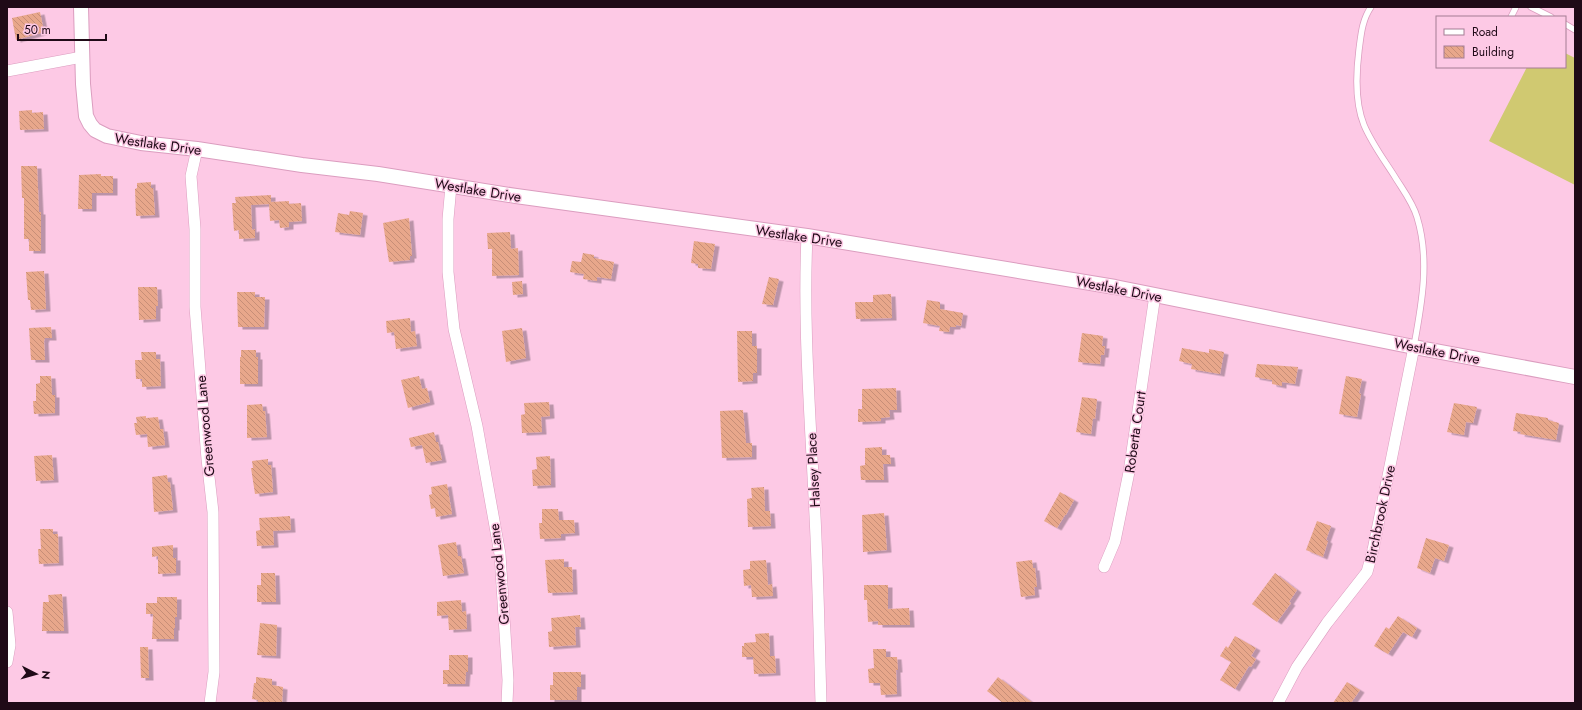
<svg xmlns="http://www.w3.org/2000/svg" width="1582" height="710" font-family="Jost,sans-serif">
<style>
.grass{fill:#d0c971}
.building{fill:url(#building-back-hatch);filter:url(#shadow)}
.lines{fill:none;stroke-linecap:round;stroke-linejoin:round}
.service-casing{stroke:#db9dbf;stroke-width:7}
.minor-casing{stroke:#db9dbf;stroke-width:12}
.tertiary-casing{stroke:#db9dbf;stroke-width:16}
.service{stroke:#fff;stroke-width:5.5}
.minor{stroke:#fff;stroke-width:11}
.tertiary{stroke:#fff;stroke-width:14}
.labels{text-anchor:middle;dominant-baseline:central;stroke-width:3;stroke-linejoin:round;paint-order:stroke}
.street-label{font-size:14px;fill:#1f0a17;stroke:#fdc9e5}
</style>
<defs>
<pattern id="building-back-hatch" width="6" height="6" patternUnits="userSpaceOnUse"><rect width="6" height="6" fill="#e8a78b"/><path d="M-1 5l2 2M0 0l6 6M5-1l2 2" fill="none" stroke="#c78e77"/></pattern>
<filter id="shadow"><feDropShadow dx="4.5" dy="2.5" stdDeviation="0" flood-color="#0004"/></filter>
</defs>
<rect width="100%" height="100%" fill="#fdc9e5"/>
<polygon class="grass" points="1565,53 1575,58 1575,185 1489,141 1527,67 1565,67"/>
<g class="building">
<polygon points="40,12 44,32 16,40 12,18"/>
<polygon points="32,110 32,113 43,112 44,129 20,130 19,111"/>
<polygon points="21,166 37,166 39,212 41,212 41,251 29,251 29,239 24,239 24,198 22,198"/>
<polygon points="101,174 101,176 113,176 113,193 92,193 92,209 78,209 79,175"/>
<polygon points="151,182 151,188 153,188 155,215 136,216 135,189 137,188 137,183"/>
<polygon points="271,195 271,202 289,201 289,204 301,203 302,221 289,222 289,227 280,228 279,220 270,221 269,204 251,205 252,230 255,229 255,238 239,239 239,230 234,231 232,203 236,203 235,197"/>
<polygon points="350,211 363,213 360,235 335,232 338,213 349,215"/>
<polygon points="409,218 412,256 410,256 410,260 389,262 383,223"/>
<polygon points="510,232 511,249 518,248 519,275 492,276 492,249 488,249 487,233"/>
<polygon points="694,241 715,244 711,269 698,268 698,264 691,263"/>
<polygon points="583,253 594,255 594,258 614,262 611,279 597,277 597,281 583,279 584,274 570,272 572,261 581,262"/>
<polygon points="44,271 46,309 31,310 30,300 28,300 26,272"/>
<polygon points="769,277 779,279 773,305 762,304"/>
<polygon points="522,281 523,294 513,295 512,282"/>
<polygon points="138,287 157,287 158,306 156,306 156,319 139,320"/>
<polygon points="237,292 255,292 255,297 265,297 264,327 238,327"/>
<polygon points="891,294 892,318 856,319 855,302 873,302 873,295"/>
<polygon points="927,300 940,302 940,309 963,313 961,326 956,325 956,327 950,327 949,332 939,331 940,326 923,323"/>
<polygon points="410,318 411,332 415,331 417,346 396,349 394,332 387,333 386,321"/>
<polygon points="51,327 52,338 45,338 44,341 45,360 31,360 29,328"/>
<polygon points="522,328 526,358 506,362 502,331"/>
<polygon points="737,331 752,331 752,346 757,346 757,373 753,373 753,381 738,382"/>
<polygon points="1082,333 1103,336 1102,346 1105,346 1104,355 1101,355 1100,364 1078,362"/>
<polygon points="1182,348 1209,353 1209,349 1224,352 1220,374 1191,369 1192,364 1179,361"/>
<polygon points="241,350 256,350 256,357 258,357 258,384 240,384 240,357 241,357"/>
<polygon points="141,352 156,352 156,359 160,359 161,386 142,387 142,379 136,379 135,360 142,360"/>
<polygon points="1257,364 1298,367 1295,384 1282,382 1282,386 1272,384 1272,380 1255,377"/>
<polygon points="40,376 51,376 52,395 55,395 55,413 34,414 33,401 36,401 36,384 40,383"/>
<polygon points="419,376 422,389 427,388 430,402 408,408 401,380"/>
<polygon points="1346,376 1362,379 1359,393 1361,394 1357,417 1339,414"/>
<polygon points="896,388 897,410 889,410 890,417 881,418 881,421 858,422 858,409 862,409 862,389"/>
<polygon points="1082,397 1097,399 1095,419 1093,418 1091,434 1076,432"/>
<polygon points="549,402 550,416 541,417 542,432 522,433 521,415 525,414 524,403"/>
<polygon points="1454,403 1477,407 1473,423 1466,422 1464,435 1447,432"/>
<polygon points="262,404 263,411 265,411 267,437 247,438 247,405"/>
<polygon points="743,410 746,443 752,443 752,457 722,458 720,411"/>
<polygon points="1516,413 1548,418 1548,420 1559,423 1556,440 1520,434 1521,432 1513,431"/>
<polygon points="146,416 146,418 158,417 160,429 163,429 165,445 148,447 147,434 136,435 134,423 137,423 136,417"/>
<polygon points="434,432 436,442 438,442 442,460 426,463 422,445 411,447 409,438"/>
<polygon points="882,447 882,455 890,455 891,464 883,464 884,480 861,480 860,466 865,465 865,448"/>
<polygon points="52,455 54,480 36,481 34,456"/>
<polygon points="550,456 551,485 533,486 532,470 537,469 536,457"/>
<polygon points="268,459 268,465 271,465 273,492 255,494 251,468 253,468 252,461"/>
<polygon points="167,475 168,482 170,482 173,510 154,512 152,477"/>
<polygon points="447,484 452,514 436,517 435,508 431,509 429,495 432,494 431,487"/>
<polygon points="764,487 765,511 770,511 771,526 748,527 747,499 752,498 751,488"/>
<polygon points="1060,492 1074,500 1066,515 1065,515 1057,528 1044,521"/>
<polygon points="542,509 558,509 559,520 574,520 575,533 561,534 561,538 540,539 539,523 542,523"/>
<polygon points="884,513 887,550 863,552 862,515"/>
<polygon points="290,516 291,530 273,531 274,545 257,546 256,531 260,530 259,518"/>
<polygon points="1317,521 1331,526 1326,540 1328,541 1323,557 1306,550"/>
<polygon points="40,529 53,529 53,534 58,534 59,563 39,564 38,549 41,549"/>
<polygon points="1426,538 1449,545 1444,561 1435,558 1430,573 1417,568"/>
<polygon points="456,542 458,556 461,556 464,573 443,576 438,545"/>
<polygon points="173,545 173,558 176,558 176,573 158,574 158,556 152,557 152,547"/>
<polygon points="564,559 564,567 572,567 573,592 548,593 545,560"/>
<polygon points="766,560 768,585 772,584 773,596 752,597 751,585 744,586 743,570 750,569 750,561"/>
<polygon points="1032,560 1033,568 1035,568 1037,587 1034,587 1035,595 1021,597 1016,562"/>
<polygon points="261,573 275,573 276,602 257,602 257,585 261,585"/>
<polygon points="1275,573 1297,590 1289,602 1291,603 1277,622 1252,604"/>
<polygon points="864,585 888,585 888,609 909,608 910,625 878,625 878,621 868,622 867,600 864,600"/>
<polygon points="62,594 64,631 42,631 43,602 49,602 48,595"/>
<polygon points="157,597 177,597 177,617 175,617 175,628 174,628 174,639 152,639 153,614 146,614 146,603 157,603"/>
<polygon points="461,600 462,612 466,611 467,629 449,630 448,615 437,616 437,602"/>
<polygon points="580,615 581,627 575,627 576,645 549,647 548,632 552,631 551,618"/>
<polygon points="1398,616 1417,628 1412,637 1403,632 1388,654 1374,646 1386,627 1389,629"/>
<polygon points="260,623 277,625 276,656 257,655"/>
<polygon points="769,633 770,656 775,656 776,673 754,674 753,657 742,657 742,646 744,646 744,643 756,642 755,634"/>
<polygon points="1235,636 1256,648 1251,656 1256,659 1251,667 1249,666 1235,689 1220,680 1231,662 1220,656 1226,646 1228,648"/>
<polygon points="140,647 148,647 149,678 141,678"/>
<polygon points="873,649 886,649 886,657 897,657 898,670 896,670 897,694 881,695 880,683 869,683 868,669 874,668"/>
<polygon points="449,655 468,655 468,672 466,672 465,684 443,684 443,670 449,670"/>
<polygon points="553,672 581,672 581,687 577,687 577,700 550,700 550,685 553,685"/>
<polygon points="256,677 272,679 272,685 283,687 282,703 258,703 258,700 252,699 254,683 256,683"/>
<polygon points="998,677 1006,683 1033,703 1003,703 987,691"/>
<polygon points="1347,682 1360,690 1351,703 1333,703"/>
</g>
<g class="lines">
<g class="service-casing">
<g id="service">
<path d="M1371,7c-9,13 -10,28 -12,43 -3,24 -4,53 5,75 8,19 21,36 31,52 8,13 18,26 22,40 13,42 5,86 -3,129"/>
<polyline points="1531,7 1551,17"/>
<polyline points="1511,17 1516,7"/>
<polyline points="1565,24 1575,30"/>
</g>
</g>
<g class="minor-casing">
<g id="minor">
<polyline points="7,71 82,57"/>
<polyline points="197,149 191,176 195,229 195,307 207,459 213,512 214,672 210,703"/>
<polyline points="451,186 448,219 448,272 454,329 477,426 500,554 508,680 507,703"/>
<path d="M807,236c-4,87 3,174 7,261 4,68 5,137 7,206"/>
<polyline points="1104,567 1115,541 1129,472 1155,295"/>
<polyline points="7,612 10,645 7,662"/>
<polyline points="1278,703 1297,667 1327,623 1367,572 1373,550 1414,347"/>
</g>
</g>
<g class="tertiary-casing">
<polyline id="tertiary" points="81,7 83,84 86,116 90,124 95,130 107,136 141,143 197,149 302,165 378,174 516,196 807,236 1115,287 1414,347 1575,377"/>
</g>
<use href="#service" class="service"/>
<use href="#minor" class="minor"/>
<use href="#tertiary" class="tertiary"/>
</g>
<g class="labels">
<g class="street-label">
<text transform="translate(158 144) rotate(8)">Westlake Drive</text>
<text transform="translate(478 190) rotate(9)">Westlake Drive</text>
<text transform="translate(799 236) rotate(8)">Westlake Drive</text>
<text transform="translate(1119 289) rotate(11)">Westlake Drive</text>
<text transform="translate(1437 351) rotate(11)">Westlake Drive</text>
<text transform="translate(205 426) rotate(-95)">Greenwood Lane</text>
<text transform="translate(1135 432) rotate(-82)">Roberta Court</text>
<text transform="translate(813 470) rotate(-93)">Halsey Place</text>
<text transform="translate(1380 514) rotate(-78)">Birchbrook Drive</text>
<text transform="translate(499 574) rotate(-96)">Greenwood Lane</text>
</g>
</g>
<rect width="1582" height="710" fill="none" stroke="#1f0a17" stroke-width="16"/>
<rect x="1436" y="16" width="130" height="52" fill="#fdc9e5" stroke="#a47d93"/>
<rect x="1444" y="29" width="20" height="6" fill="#ffffff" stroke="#a47d93"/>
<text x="1472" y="36" font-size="12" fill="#1f0a17">Road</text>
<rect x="1444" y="46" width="20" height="12" fill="url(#building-back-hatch)" stroke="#a47d93"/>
<text x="1472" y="56" font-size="12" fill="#1f0a17">Building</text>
<g transform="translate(36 674) rotate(96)" stroke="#fdc9e5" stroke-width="3" paint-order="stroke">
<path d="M0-3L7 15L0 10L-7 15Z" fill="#1f0a17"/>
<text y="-6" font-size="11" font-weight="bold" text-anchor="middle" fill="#1f0a17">N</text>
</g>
<path d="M18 34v6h88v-6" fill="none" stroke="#1f0a17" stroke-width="2"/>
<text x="24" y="34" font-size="12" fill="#1f0a17" stroke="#fdc9e5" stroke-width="3" paint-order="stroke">50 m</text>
</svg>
